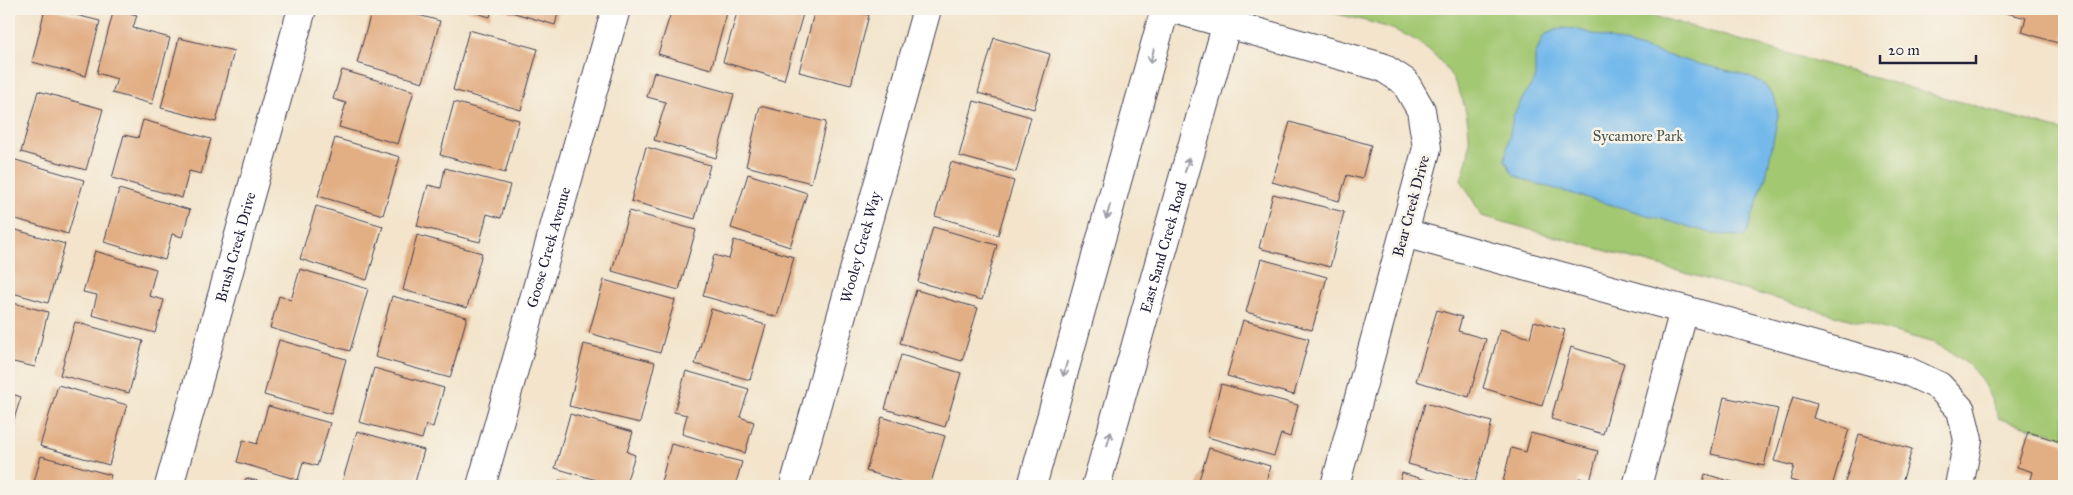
<svg xmlns="http://www.w3.org/2000/svg" width="2073" height="495" font-family="'IM FELL Great Primer',serif">
<style>
.green{fill:#a3c872;stroke:#627556}
.water{fill:#74b9eb;stroke:#4b6e93}
.building{fill:#e2ae84}
.lines{fill:none;stroke-linecap:round;stroke-linejoin:round}
.minor-casing{stroke:#413f51;stroke-width:30}
.minor{stroke:#fff;stroke-width:28}
.oneway{stroke:#9c9ca7}
.labels{text-anchor:middle;dominant-baseline:central;stroke-width:5;stroke-linejoin:round;paint-order:stroke}
.park-label{font-size:15px;fill:#49544c;stroke:#f7f3e8}
.street-label{font-size:15px;fill:#22223b;stroke:#f7f3e8}
</style>
<rect width="100%" height="100%" fill="#f7f3e8"/>
<filter id="ink" filterUnits="userSpaceOnUse"><feTurbulence type="fractalNoise" baseFrequency=".02" numOctaves="2"/><feDisplacementMap in="SourceGraphic" scale="10" xChannelSelector="R" yChannelSelector="G"/><feConvolveMatrix kernelMatrix="1 2 1 2 8 2 1 2 1" color-interpolation-filters="sRGB"/></filter>
<filter id="wash" filterUnits="userSpaceOnUse"><feTurbulence type="fractalNoise" baseFrequency=".0096" numOctaves="4" result="noise"/><feDisplacementMap in="SourceGraphic" scale="20" xChannelSelector="R" yChannelSelector="G"/><feGaussianBlur stdDeviation="1.12" result="paint"/><feColorMatrix in="noise" values="0 0 0 0 0 0 0 0 0 0 0 0 0 0 0 0 0 1.4 0 .05"/><feComposite in="paint" operator="in"/></filter>
<g filter="url(#wash)">
<rect width="100%" height="100%" fill="#f3e4cb"/>
<path class="green" d="M1317,9h312l435,122v306l-65,-18c-16,-42 -24,-55 -65,-76l-452,-127 -21,-36c3,-11 8,-23 8,-33 2,-43 -17,-85 -54,-107 -25,-16 -69,-23 -98,-31z"/>
<polygon class="water" points="1560,28 1576,29 1691,62 1738,73 1762,82 1775,98 1778,115 1767,173 1745,237 1714,234 1524,180 1513,174 1505,160 1513,116 1525,94 1535,80 1535,55 1544,35"/>
<g id="blocks">
<g class="building">
<polygon points="45,9 52,9 100,21 86,76 32,62"/>
<polygon points="114,9 137,15 133,28 170,38 152,104 112,93 117,79 97,73"/>
<polygon points="372,9 397,9 440,21 423,82 357,63"/>
<polygon points="463,9 492,9 490,17"/>
<polygon points="501,9 559,9 555,25"/>
<polygon points="672,9 713,9 727,13 711,69 658,54"/>
<polygon points="738,9 786,9 803,14 784,80 723,62"/>
<polygon points="815,9 846,9 869,15 851,85 799,72"/>
<polygon points="2001,9 2064,9 2064,45 2022,32 2026,18 2000,11"/>
<polygon points="469,30 538,49 521,110 453,90"/>
<polygon points="179,38 234,51 216,122 161,108"/>
<polygon points="994,38 1050,54 1034,109 978,93"/>
<polygon points="342,70 414,91 398,144 339,127 346,103 333,99"/>
<polygon points="654,72 734,94 716,158 654,140 666,102 647,97"/>
<polygon points="38,91 103,109 86,170 21,152"/>
<polygon points="974,101 1031,117 1016,172 959,156"/>
<polygon points="454,102 519,120 505,173 440,155"/>
<polygon points="760,106 826,122 811,183 746,166"/>
<polygon points="143,120 211,139 201,174 189,171 182,198 112,178 124,135 138,138"/>
<polygon points="1290,122 1371,145 1362,179 1347,175 1339,201 1272,182"/>
<polygon points="335,138 400,157 383,215 318,196"/>
<polygon points="646,147 710,165 695,219 631,201"/>
<polygon points="9,158 84,180 68,234 9,217"/>
<polygon points="951,162 1014,181 998,235 935,216"/>
<polygon points="445,168 510,185 501,218 487,214 480,242 417,226 428,185 441,188"/>
<polygon points="748,174 807,193 790,247 731,228"/>
<polygon points="119,189 190,210 182,237 172,234 165,260 104,242"/>
<polygon points="1273,194 1344,212 1330,267 1259,248"/>
<polygon points="316,206 383,226 367,280 300,259"/>
<polygon points="629,211 696,230 679,290 612,271"/>
<polygon points="933,227 997,245 982,300 918,282"/>
<polygon points="9,228 65,244 48,303 9,292"/>
<polygon points="417,235 482,253 467,308 403,290"/>
<polygon points="734,240 794,257 777,317 703,296 714,255 729,259"/>
<polygon points="95,251 156,269 149,296 164,300 155,333 92,315 97,295 83,292"/>
<polygon points="1261,259 1327,277 1312,330 1246,312"/>
<polygon points="300,269 368,289 350,351 270,328 279,296 291,300"/>
<polygon points="604,280 675,300 660,353 589,333"/>
<polygon points="916,290 978,308 962,361 900,343"/>
<polygon points="392,296 467,317 450,378 375,357"/>
<polygon points="9,302 48,312 35,367 9,361"/>
<polygon points="711,309 766,325 750,380 695,364"/>
<polygon points="1437,310 1462,317 1458,331 1486,339 1469,397 1416,381"/>
<polygon points="1243,320 1309,339 1294,395 1227,376"/>
<polygon points="1534,321 1565,330 1542,406 1483,388 1500,329 1530,338"/>
<polygon points="75,322 143,341 129,393 60,375"/>
<polygon points="279,340 346,359 331,414 264,395"/>
<polygon points="584,344 655,362 640,423 569,406"/>
<polygon points="1571,347 1624,363 1603,434 1551,419"/>
<polygon points="901,355 961,373 945,427 885,409"/>
<polygon points="374,368 444,388 433,427 426,425 422,439 359,422"/>
<polygon points="686,371 749,389 740,417 754,422 745,453 682,434 687,415 674,412"/>
<polygon points="1221,384 1298,405 1290,437 1281,434 1274,456 1207,437"/>
<polygon points="58,385 127,405 109,465 40,446"/>
<polygon points="9,393 21,397 9,435"/>
<polygon points="1724,397 1778,409 1764,466 1711,454"/>
<polygon points="1793,397 1817,404 1813,418 1849,429 1832,486 1809,486 1790,480 1794,466 1774,461"/>
<polygon points="1425,403 1492,422 1475,482 1408,464"/>
<polygon points="268,406 330,423 317,466 303,462 298,480 237,462 243,440 257,444"/>
<polygon points="570,414 633,432 627,452 635,455 625,486 617,486 555,468"/>
<polygon points="882,417 945,436 930,486 916,486 866,471"/>
<polygon points="357,431 424,450 414,486 341,486"/>
<polygon points="2028,432 2064,443 2064,486 2029,486 2033,472 2017,467"/>
<polygon points="1531,433 1598,451 1590,481 1579,478 1577,486 1502,486 1511,448 1526,452"/>
<polygon points="1859,434 1912,449 1901,486 1844,486"/>
<polygon points="671,444 742,462 735,486 660,486"/>
<polygon points="1209,448 1270,466 1265,486 1197,486"/>
<polygon points="41,456 111,475 108,486 33,486"/>
<polygon points="1402,473 1446,486 1398,486"/>
<polygon points="1705,474 1746,486 1702,486"/>
<polygon points="246,478 279,486 244,486"/>
<polygon points="559,480 581,486 558,486"/>
<polygon points="862,482 878,486 861,486"/>
</g>
</g>
</g>
<g filter="url(#ink)">
<use href="#blocks" fill-opacity="0" stroke="#413f51" stroke-width="1"/>
<g class="lines">
<g class="minor-casing">
<g id="minor">
<polyline points="1174,9 1382,67 1405,82 1421,110 1427,148 1335,486"/>
<polyline points="1404,233 1907,371 1939,386 1961,410 1968,440 1959,486"/>
<path id="s1" d="M169,486l133,-477"/>
<path id="s2" d="M481,486l135,-477"/>
<path id="s3" d="M794,486l133,-477"/>
<polyline points="1032,486 1165,9"/>
<path id="s4" d="M1096,486l135,-477"/>
<polyline points="1637,486 1684,310"/>
</g>
</g>
<use href="#minor" class="minor"/>
</g>
<defs><path id="oneway-shaft" d="M-6 0H5M1.5-3L5.5 0L1.5 3" fill="none" stroke-width="1.6" stroke-linecap="round" stroke-linejoin="round" transform="scale(1.25)"/></defs>
<g class="oneway">
<use href="#oneway-shaft" transform="translate(1152 56) rotate(105)"/>
<use href="#oneway-shaft" transform="translate(1187 165) rotate(-74)"/>
<use href="#oneway-shaft" transform="translate(1108 212) rotate(106)"/>
<use href="#oneway-shaft" transform="translate(1065 369) rotate(106)"/>
<use href="#oneway-shaft" transform="translate(1109 439) rotate(-74)"/>
</g>
</g>
<g class="labels">
<g class="park-label">
<text x="1638" y="136">Sycamore Park</text>
</g>
<g class="street-label">
<text transform="translate(1411 206) rotate(-75)">Bear Creek Drive</text>
<text stroke="none"><textPath href="#s4" startOffset="248">East Sand Creek Road</textPath></text>
<text stroke="none"><textPath href="#s1" startOffset="248">Brush Creek Drive</textPath></text>
<text stroke="none"><textPath href="#s2" startOffset="248">Goose Creek Avenue</textPath></text>
<text stroke="none"><textPath href="#s3" startOffset="248">Wooley Creek Way</textPath></text>
</g>
</g>
<rect width="2073" height="495" fill="none" stroke="#f7f3e8" stroke-width="30"/>
<path d="M1880 55v8h96v-8" fill="none" stroke="#22223b" stroke-width="2.5"/>
<text x="1888" y="55" font-size="15" fill="#22223b" stroke="#f7f3e8" stroke-width="4" paint-order="stroke">20 m</text>
</svg>
